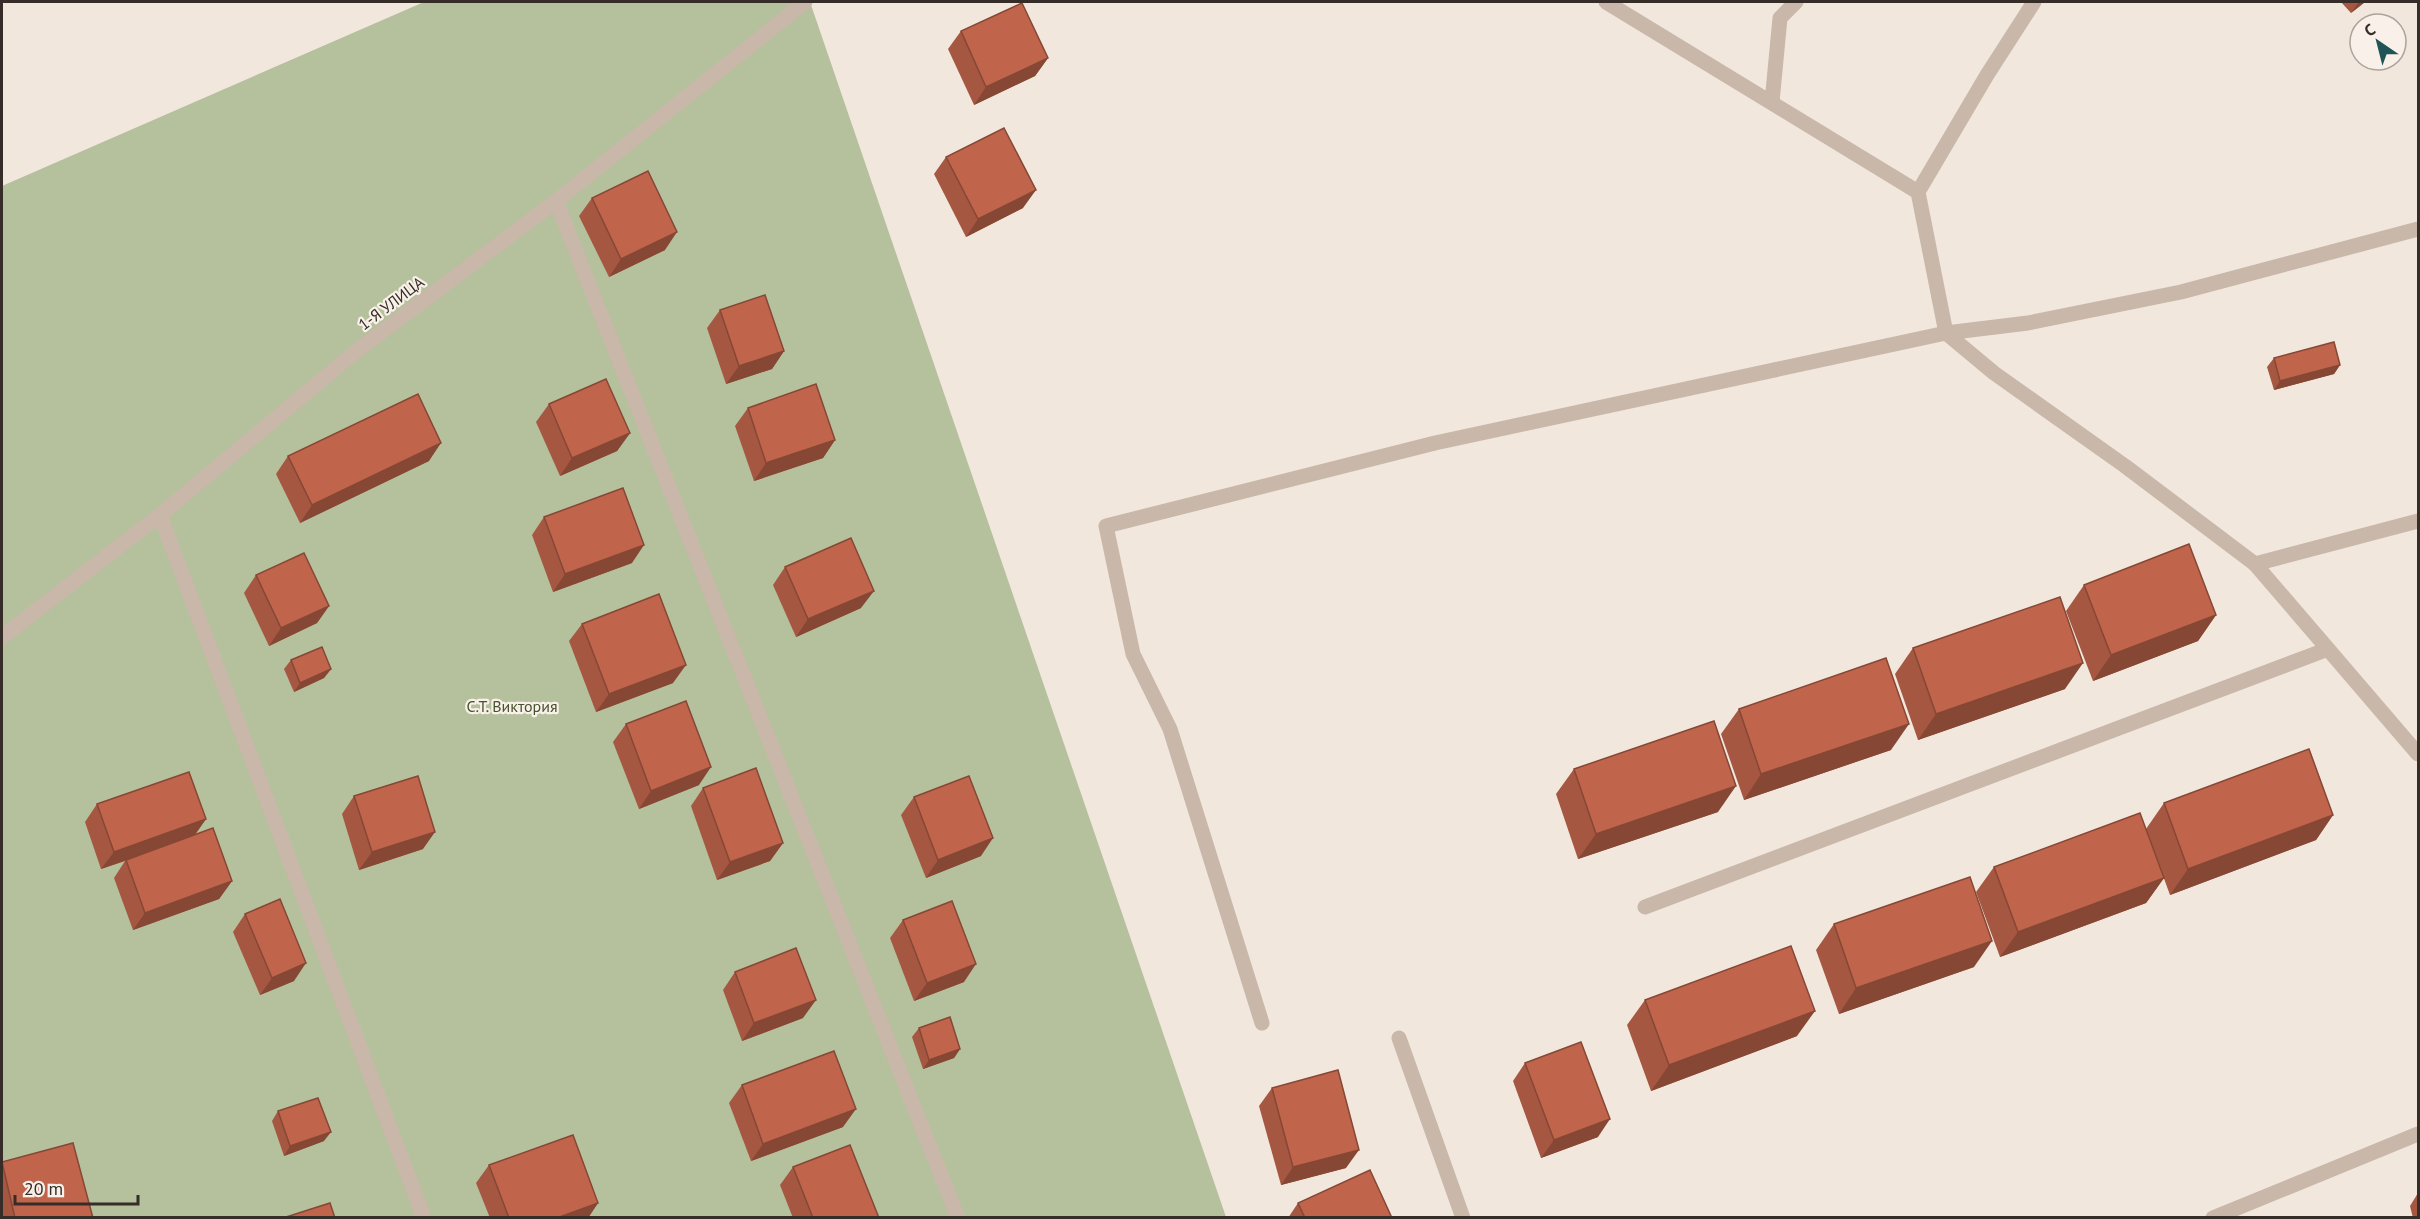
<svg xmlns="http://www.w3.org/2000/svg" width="2420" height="1219" font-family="'PT Sans',sans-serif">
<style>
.garden{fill:#b5c09d}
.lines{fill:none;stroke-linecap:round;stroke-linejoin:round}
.lane{stroke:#c9b7a9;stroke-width:15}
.street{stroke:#c9b7a9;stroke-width:15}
.wall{fill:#a55741}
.shaded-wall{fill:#864735}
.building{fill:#c0654c;stroke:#864735;stroke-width:1.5}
.labels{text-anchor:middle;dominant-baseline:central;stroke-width:4.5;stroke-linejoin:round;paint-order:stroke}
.street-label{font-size:16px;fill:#362d29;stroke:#f9f1e9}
.park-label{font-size:16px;fill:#47532e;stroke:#f9f1e9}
</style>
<rect width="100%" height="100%" fill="#f1e7dd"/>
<polygon class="garden" points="424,2 810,2 1226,1217 2,1217 2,186"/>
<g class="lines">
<g class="lane">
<polyline points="556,201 958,1218"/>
<polyline points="160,515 424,1218"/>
<polyline points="2255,564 2418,521"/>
<polyline points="1645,907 2328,649"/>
<polyline points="1262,1023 1170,729 1133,654 1106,526 1435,443 1946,333 2028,323 2181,292 2418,229"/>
<polyline points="1399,1038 1463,1218"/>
<polyline points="2213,1218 2418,1134"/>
</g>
<g class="street">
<polyline points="1606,2 1918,192 1946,333 1994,373 2125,466 2255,564 2418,754"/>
<polyline points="1772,102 1780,18 1796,2"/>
<polyline points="1918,192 1987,75 2034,2"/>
<polyline points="2,637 160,515 355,352 556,201 805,2"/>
</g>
</g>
<g class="wall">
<polygon points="2341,2 2365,2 2351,13"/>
<polygon points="961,31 1048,58 1035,76 974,105 948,49"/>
<polygon points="946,157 1023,208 966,237 934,174"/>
<polygon points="592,198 665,250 609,277 579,216"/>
<polygon points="720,310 784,351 772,369 726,384 707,328"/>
<polygon points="2274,358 2340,365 2334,374 2274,390 2267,367"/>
<polygon points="549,404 630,433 617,451 560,476 536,422"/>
<polygon points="748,408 835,440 823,458 754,481 735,426"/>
<polygon points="288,456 429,461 300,523 276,474"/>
<polygon points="544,517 632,563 553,592 532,535"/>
<polygon points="785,567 861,608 796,637 773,585"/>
<polygon points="256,575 329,606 317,623 269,646 244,593"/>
<polygon points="2084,585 2216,615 2198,641 2093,681 2066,611"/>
<polygon points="582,624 673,683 596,712 569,641"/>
<polygon points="1913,648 2065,689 1918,740 1895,674"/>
<polygon points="291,660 331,669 324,678 294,692 284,669"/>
<polygon points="1739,709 1891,750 1744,800 1721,734"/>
<polygon points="626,724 699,785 639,809 613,742"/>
<polygon points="1574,769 1718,812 1578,859 1556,794"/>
<polygon points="703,788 783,843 770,861 717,880 691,806"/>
<polygon points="354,796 423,849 359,870 342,814"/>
<polygon points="914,797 981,856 926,878 901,815"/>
<polygon points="2164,803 2333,815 2316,840 2170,895 2146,829"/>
<polygon points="97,804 206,819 195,835 232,881 219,899 133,930 114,878 125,861 101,869 85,822"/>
<polygon points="1994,867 2164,878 2146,903 2000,957 1976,892"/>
<polygon points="245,914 294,981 260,995 233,932"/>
<polygon points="903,920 964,982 914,1001 890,938"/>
<polygon points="1834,924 1974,967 1839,1014 1816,950"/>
<polygon points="735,972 803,1018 742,1041 723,990"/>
<polygon points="1645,1000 1797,1036 1651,1091 1627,1025"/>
<polygon points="919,1028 960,1049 954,1058 923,1069 912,1037"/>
<polygon points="1525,1063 1598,1137 1541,1158 1513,1081"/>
<polygon points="742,1085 843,1127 751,1161 729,1103"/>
<polygon points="1272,1088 1346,1168 1281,1185 1259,1106"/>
<polygon points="278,1111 324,1141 284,1156 272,1121"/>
<polygon points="2,1162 93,1218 2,1218"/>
<polygon points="489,1165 598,1203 588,1218 490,1218 476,1183"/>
<polygon points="793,1167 879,1218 793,1218 780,1185"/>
<polygon points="2418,1193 2418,1218 2413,1218 2410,1206"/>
<polygon points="1298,1203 1392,1218 1288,1218"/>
</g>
<g class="shaded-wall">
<polygon points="2359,2 2365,2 2351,13"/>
<polygon points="1048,58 1035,76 974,105 986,87"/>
<polygon points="1036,190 1023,208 966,237 978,219"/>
<polygon points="677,232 665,250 609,277 621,259"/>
<polygon points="784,351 772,369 726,384 739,366"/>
<polygon points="2340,365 2334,374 2274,390 2280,381"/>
<polygon points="630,433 617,451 560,476 572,458"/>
<polygon points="835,440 823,458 754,481 766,463"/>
<polygon points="441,443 429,461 300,523 312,505"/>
<polygon points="644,545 632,563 553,592 565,574"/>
<polygon points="874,591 861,608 796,637 808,619"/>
<polygon points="329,606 317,623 269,646 281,628"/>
<polygon points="2216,615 2198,641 2093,681 2111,655"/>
<polygon points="2083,663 2065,689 1918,740 1936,714"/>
<polygon points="686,665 673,683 596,712 609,694"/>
<polygon points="331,669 324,678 294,692 300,683"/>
<polygon points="1909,724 1891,750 1744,800 1761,774"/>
<polygon points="711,767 699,785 639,809 651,791"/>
<polygon points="1736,786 1718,812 1578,859 1596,834"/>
<polygon points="2333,815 2316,840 2170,895 2188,869"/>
<polygon points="206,819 193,837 101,869 114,852"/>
<polygon points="435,832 423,849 359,870 372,852"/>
<polygon points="993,838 981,856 926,878 938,860"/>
<polygon points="783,843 770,861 717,880 730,862"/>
<polygon points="2164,878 2146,903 2000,957 2018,932"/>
<polygon points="232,881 219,899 133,930 145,913"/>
<polygon points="1992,941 1974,967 1839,1014 1856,988"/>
<polygon points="306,963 294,981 260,995 272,978"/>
<polygon points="976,964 964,982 914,1001 927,983"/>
<polygon points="816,1000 803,1018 742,1041 754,1023"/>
<polygon points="1815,1011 1797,1036 1651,1091 1669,1065"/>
<polygon points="960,1049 954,1058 923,1069 929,1060"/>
<polygon points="856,1109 843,1127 751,1161 763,1144"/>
<polygon points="1610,1119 1598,1137 1541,1158 1554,1140"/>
<polygon points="331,1132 324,1141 284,1156 290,1146"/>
<polygon points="1359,1150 1346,1168 1281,1185 1293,1167"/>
<polygon points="598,1203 588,1218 557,1218"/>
</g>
<g class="building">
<polygon points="1022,3 1048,58 986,87 961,31"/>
<polygon points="1004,128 1036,190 978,219 946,157"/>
<polygon points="648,171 677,232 621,259 592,198"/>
<polygon points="765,295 784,351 739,366 720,310"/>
<polygon points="2334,342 2340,365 2280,381 2274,358"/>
<polygon points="606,379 630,433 572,458 549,404"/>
<polygon points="816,384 835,440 766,463 748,408"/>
<polygon points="418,394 441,443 312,505 288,456"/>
<polygon points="623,488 644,545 565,574 544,517"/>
<polygon points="851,538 874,591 808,619 785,567"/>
<polygon points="2189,544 2216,615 2111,655 2084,585"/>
<polygon points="304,553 329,606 281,628 256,575"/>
<polygon points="659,594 686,665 609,694 582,624"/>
<polygon points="2060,597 2083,663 1936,714 1913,648"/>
<polygon points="322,647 331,669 300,683 291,660"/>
<polygon points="1886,658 1909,724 1761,774 1739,709"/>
<polygon points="686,701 711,767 651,791 626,724"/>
<polygon points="1714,721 1736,786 1596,834 1574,769"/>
<polygon points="2309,749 2333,815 2188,869 2164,803"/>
<polygon points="756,768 783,843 730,862 703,788"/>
<polygon points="189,772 206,819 114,852 97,804"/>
<polygon points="418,776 435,832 372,852 354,796"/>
<polygon points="969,776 993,838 938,860 914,797"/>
<polygon points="2140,813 2164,878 2018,932 1994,867"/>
<polygon points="213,828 232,881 145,913 126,860"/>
<polygon points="1970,877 1992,941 1856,988 1834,924"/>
<polygon points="280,899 306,963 272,978 245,914"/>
<polygon points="952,901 976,964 927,983 903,920"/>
<polygon points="1791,946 1815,1011 1669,1065 1645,1000"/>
<polygon points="796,948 816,1000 754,1023 735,972"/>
<polygon points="950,1017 960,1049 929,1060 919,1028"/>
<polygon points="1581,1042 1610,1119 1554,1140 1525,1063"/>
<polygon points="834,1051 856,1109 763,1144 742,1085"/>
<polygon points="1338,1070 1359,1150 1293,1167 1272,1088"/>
<polygon points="318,1098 331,1132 290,1146 278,1111"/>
<polygon points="573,1135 598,1203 557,1218 509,1218 489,1165"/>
<polygon points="73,1143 93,1218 15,1218 2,1162"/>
<polygon points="850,1145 879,1218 813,1218 793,1167"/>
<polygon points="1370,1170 1392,1218 1305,1218 1298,1203"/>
<polygon points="330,1203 335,1218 283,1218"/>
</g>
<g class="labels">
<g class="street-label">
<text transform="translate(391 303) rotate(-37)">1-Я УЛИЦА</text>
</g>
<g class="park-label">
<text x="512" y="706">С.Т. Виктория</text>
</g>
</g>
<rect width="2420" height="1219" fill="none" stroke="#362d29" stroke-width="6"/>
<g transform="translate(2378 42) rotate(325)"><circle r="28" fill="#f9f1e9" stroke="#aba39c" stroke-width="1.5"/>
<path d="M0-4.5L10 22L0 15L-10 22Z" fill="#205456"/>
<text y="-9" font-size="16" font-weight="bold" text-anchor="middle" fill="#362d29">С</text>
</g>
<path d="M15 1195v9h123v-9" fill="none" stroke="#362d29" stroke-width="3"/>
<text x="24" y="1195" font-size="18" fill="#362d29" stroke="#f9f1e9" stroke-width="4.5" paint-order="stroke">20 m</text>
</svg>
